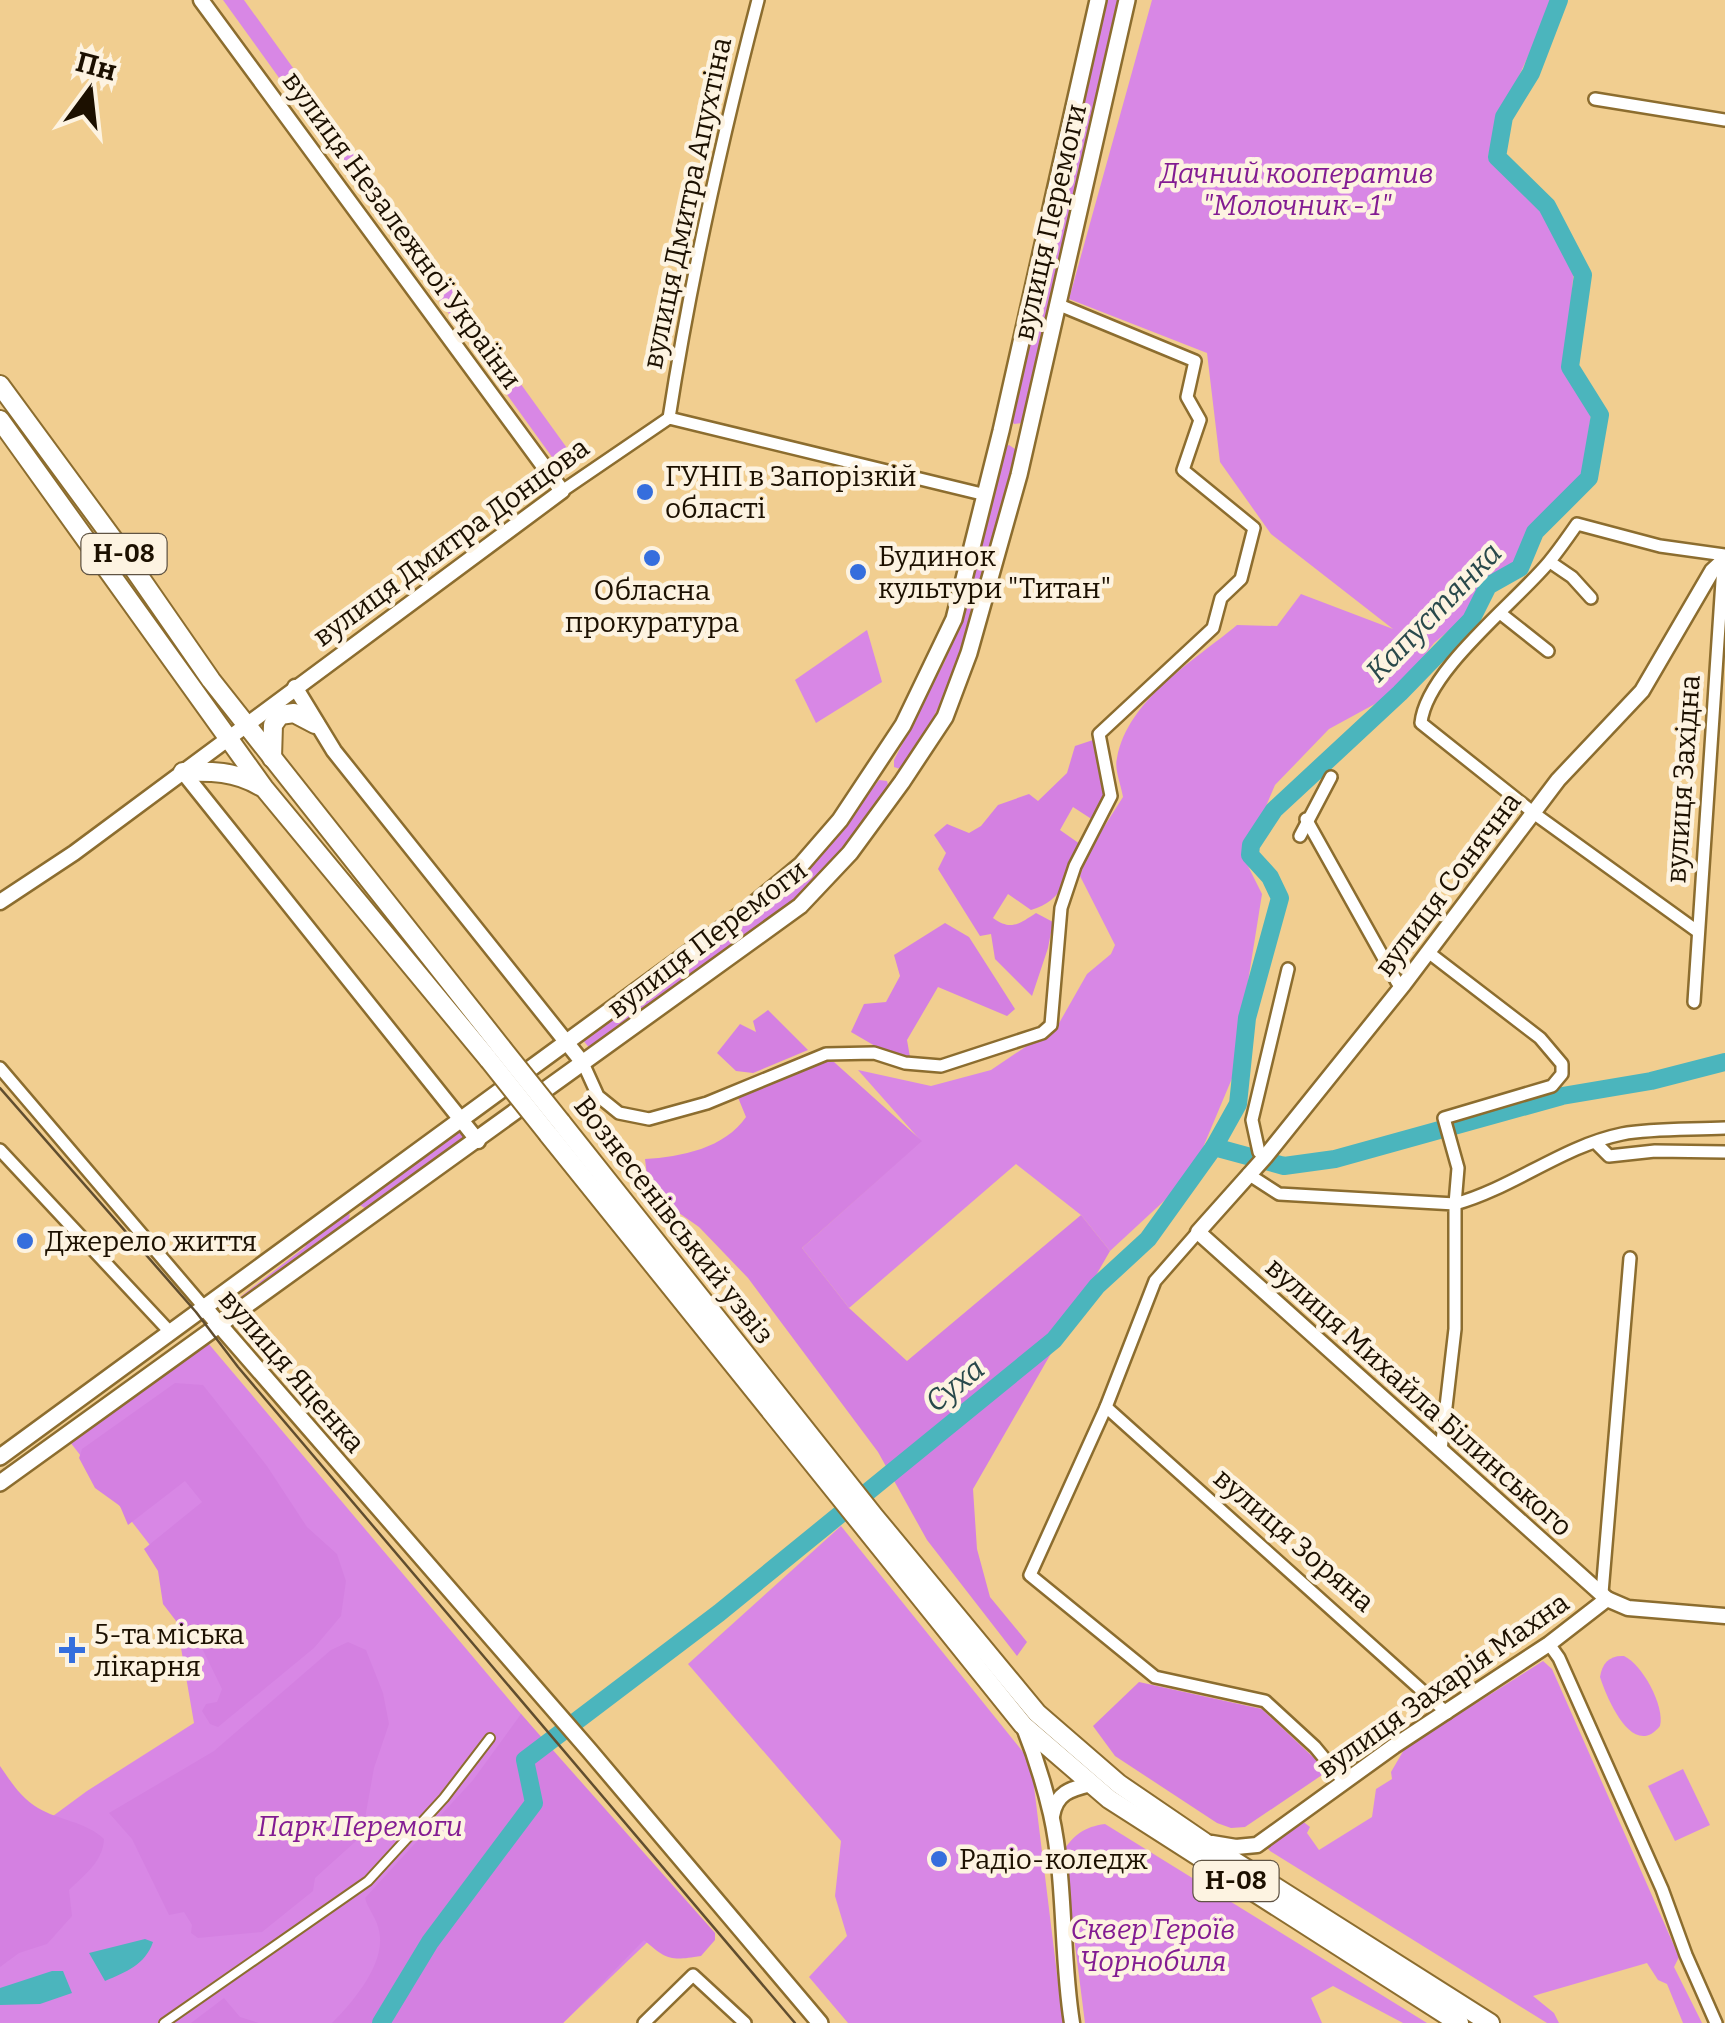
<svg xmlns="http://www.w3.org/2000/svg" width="1725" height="2023" font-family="Bitter,serif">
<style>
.green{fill:#d887e5}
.forest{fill:#d480e1}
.water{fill:#4bb5bd}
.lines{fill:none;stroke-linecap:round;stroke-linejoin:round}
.river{stroke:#4bb5bd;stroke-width:18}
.pedestrian-casing{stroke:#8c6d2f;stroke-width:12}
.minor-casing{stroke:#8c6d2f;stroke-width:16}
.tertiary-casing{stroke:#8c6d2f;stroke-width:19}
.secondary-casing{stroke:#8c6d2f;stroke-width:20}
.primary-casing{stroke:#8c6d2f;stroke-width:22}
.pedestrian{stroke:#fff;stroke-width:8}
.minor{stroke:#fff;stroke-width:11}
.tertiary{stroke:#fff;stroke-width:14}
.secondary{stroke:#fff;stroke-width:15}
.primary{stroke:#fff;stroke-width:18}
.tram{stroke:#614e2f;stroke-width:2.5}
.primary-bridge-casing{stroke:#8c6d2f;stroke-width:22;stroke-linecap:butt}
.primary-bridge{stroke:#fff;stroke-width:18}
.poi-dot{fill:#356edd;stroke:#fdf3e1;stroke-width:4}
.labels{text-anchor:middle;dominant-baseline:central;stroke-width:9;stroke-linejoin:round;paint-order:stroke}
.shield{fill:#fdf3e1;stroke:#605444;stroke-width:2.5}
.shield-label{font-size:25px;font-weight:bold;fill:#1c1000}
.park-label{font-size:28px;font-style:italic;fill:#831c92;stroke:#fdf3e1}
.street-label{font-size:28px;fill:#1c1000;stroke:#fdf3e1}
.poi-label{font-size:28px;fill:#1c1000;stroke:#fdf3e1;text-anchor:start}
.water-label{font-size:30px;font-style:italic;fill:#29494b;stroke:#fdf3e1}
</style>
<rect width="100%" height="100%" fill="#f1ce90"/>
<g class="green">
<polygon points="223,0 244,0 567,448 568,454 567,459 557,464"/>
<polygon points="1107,0 1124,0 1022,423 1014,424 1011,420"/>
<path d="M1152,0h402l-41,89 -15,25 -10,43 50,49 36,62 -9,103 26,43 -8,60 -53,52 -16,39 -32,16 -17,36 -31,26 -39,50 -66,36 -54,56 -31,73 18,36 -29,182 -42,100 -81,75 -29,-36 -65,-51 -167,144 -47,-60 119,-107 -63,-71 73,16 60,-16 67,-45 29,-51 24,-20 4,-9 -35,-69 8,-24 35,-55c-2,-12 -9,-28 -6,-39 11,-59 77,-97 120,-133l40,1 24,-32 92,35 -122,-95 -51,-72 -13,-109 -138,-54z"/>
<polygon points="1009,445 1018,451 966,645 927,732 904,767 900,769 894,767 894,760 945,661 959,622 1005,447"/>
<polygon points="867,630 882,682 816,723 795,680"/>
<polygon points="879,780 887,781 889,789 855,837 813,883 776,916 591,1050 582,1039 773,900 843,827"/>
<polygon points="459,1130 466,1134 466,1139 368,1210 358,1204"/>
<polygon points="344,1210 350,1215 347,1224 240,1304 239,1298 305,1247 317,1228"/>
<polygon points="208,1343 684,1907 563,2023 0,2023 0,1855 87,1791 194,1723 167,1567 70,1442"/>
<polygon points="841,1526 1031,1762 1063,2023 848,2023 809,1977 847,1936 835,1896 841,1841 688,1664"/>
<path d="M1624,1656c18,8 41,50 36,70 -27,34 -53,-27 -60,-49 2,-14 10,-22 24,-21z"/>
<polygon points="1543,1661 1552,1669 1676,1950 1679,1957 1674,1967 1702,2023 1683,2023 1667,1984 1658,1980 1647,1963 1533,1996 1554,2013 1559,2023 1547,2023 1270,1851 1265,1845 1301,1820 1310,1827 1307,1833 1319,1850 1372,1817 1376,1789 1392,1779 1391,1772 1405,1748"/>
<polygon points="1683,1769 1710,1825 1675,1841 1648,1786"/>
<path d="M1105,1824l322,199h-24l-70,-37 -22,12 11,25h-237l-22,-172c12,-17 21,-24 42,-27z"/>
</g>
<g class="forest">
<path d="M1099,738l-1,29 7,28 -12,25 -20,-13 -13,23 20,14c-10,29 -16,57 -49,66l-23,-16 -15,24c18,13 26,6 43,-5l17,9 -5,26 -16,48 -37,-37 -4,-25 -11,2 -42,-67 8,-16 -12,-18 13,-11 22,9 12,-7 17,-21 31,-11 9,7 29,-28 8,-27z"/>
<polygon points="945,923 969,937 1015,1009 1007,1016 938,987 907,1040 910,1057 894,1057 851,1032 864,1004 886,1002 900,976 894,955"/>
<polygon points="768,1010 808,1050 753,1073 736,1071 717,1053 740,1024 756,1032 753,1021"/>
<path d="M820,1062h14l88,79 -120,107 47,60 58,53 174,-146 29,36 -137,238 4,60 13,48 37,45 -10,14 -90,-116 -49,-88 -130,-174 -49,-51 -50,-35 -4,-33c36,-2 80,-11 101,-42l-9,-22z"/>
<polygon points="175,1383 203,1385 267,1466 307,1527 337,1554 346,1581 341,1616 314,1648 218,1727 210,1724 202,1711 206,1704 217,1702 222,1689 198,1640 183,1630 163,1604 158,1571 144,1549 202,1502 185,1481 128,1525 120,1506 95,1488 79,1458 82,1449"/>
<polygon points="348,1642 366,1650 383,1693 389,1724 374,1768 364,1824 355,1842 315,1878 313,1891 262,1932 198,1938 191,1933 192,1925 184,1912 169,1915 132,1839 109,1813 214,1751 331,1650"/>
<polygon points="1139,1682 1262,1709 1328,1771 1245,1827 1231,1828 1217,1823 1115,1756 1093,1726"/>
<path d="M521,1714l194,219v7l-14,16c-31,5 -34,4 -57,-16l-81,83h-231c22,-22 57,-63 46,-96 -3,-11 -10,-18 -13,-29l108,-118z"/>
<path d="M0,1766c11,16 21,32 38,42 22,13 47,13 66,31 -1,23 -20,36 -35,51l3,26 -25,28 -28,9 -19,14z"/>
<polygon points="224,1998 240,2017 259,2023 191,2023"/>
</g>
<g class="water">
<path d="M145,1939l8,3c-8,23 -27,30 -48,39l-16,-28z"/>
<polygon points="52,1971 63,1971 72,1993 40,2004 0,2005 0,1988"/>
</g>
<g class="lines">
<g class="river">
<polyline points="1214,1147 1238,1104 1247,1018 1280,898 1270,877 1250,855 1251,845 1274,810 1400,693 1471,620 1488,586 1520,568 1535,532 1589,478 1600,415 1570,367 1583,275 1547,206 1497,157 1504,117 1531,73 1559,0"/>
<polyline points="381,2023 430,1942 534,1803 525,1760 719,1613 1054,1340 1097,1286 1148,1239 1214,1147 1284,1166 1335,1159 1562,1096 1651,1081 1725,1062"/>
</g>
<g class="pedestrian-casing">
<polyline id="pedestrian" points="164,2023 368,1881 444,1798 490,1738"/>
</g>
<g class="minor-casing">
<g id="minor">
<polyline points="1595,99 1725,120"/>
<path d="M669,418c22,-142 53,-280 89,-418"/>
<polyline points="562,491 669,418 986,495"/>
<polyline points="1550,562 1572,577 1591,598"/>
<polyline points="1500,613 1548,651"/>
<polyline points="1306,819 1397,982 1404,984"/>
<polyline points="1300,836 1331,777"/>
<path d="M1697,931l-158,-114 -118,-94c5,-52 94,-120 128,-161 10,-12 19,-25 28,-38l83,22 65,9"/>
<path d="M1428,952l112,86 22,26v10l-10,12 -108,32 14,50 -3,36c58,-16 108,-58 167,-70 33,-6 70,-4 103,-6"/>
<polyline points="1694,1002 1723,566 1720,561"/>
<polyline points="583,1063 598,1096 619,1113 649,1119 707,1103 826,1054 874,1053 905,1063 941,1066 1042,1033 1051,1025 1061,908 1075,866 1111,796 1099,734 1213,628 1221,598 1241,579 1254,528 1183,470 1200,420 1187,397 1195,361 1057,304"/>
<polyline points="0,1068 203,1306"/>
<polyline points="1597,1144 1609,1156 1655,1151 1725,1152"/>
<polyline points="0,1150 171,1333"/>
<polyline points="1265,1157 1259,1152 1252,1120 1288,969"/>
<polyline points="1248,1174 1279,1194 1455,1204 1455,1329 1441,1450"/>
<polyline points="1198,1232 1155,1281 1106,1407 1030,1575 1155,1677 1265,1701 1315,1747 1344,1782"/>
<polyline points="1106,1407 1447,1713"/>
<polyline points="1602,1593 1630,1258"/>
<polyline points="1549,1644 1559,1658 1662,1889 1686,1955 1716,2023"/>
<polyline points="644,2023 693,1975 745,2023"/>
</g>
</g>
<g class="tertiary-casing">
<g id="tertiary">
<polyline points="295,687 334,751 583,1063"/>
<polyline points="183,772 478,1141"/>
<polyline points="0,902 74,853 562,491 201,0"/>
<polyline points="1607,1599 1198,1232 1265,1157 1404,984 1558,780 1642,691 1712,571 1725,559"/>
<path d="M1023,1725c12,30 21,59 28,89 15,67 10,141 21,209"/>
<path d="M1052,1816c4,-23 18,-27 39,-32"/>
<polyline points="1212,1843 1236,1847 1257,1845 1394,1746 1549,1644 1607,1599 1628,1608 1725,1616"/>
</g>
</g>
<g class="secondary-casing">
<g id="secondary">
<polyline points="203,1306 589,1750 820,2023"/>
<polyline points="0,1457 747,910 801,865 840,820 903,725 954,619 1001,431 1098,0"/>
<polyline points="0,1483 800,906 850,853 902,782 945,717 969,653 1019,475 1127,0"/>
</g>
</g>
<g class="primary-casing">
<g id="primary">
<polyline points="0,385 116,543 211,680 502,1048"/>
<polyline points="0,420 264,788 489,1060"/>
<polyline points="272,758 273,725 280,715 294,713 315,724"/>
<path d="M183,772c28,-1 52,-1 77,14"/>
<polyline points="561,1122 874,1516 1037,1713 1119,1784 1204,1842 1490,2023"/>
<polyline points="548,1134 1023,1725 1109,1799 1459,2023"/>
</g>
</g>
<use href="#pedestrian" class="pedestrian"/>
<use href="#minor" class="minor"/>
<use href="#tertiary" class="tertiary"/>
<use href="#secondary" class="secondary"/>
<use href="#primary" class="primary"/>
<polyline class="tram" points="0,1088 196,1312 238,1367 795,2023"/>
<g class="primary-bridge-casing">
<g id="primary-bridge">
<polyline points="502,1048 561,1122"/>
<polyline points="489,1060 548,1134"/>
</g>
</g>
<use href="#primary-bridge" class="primary-bridge"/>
</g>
<g class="poi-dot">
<circle cx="645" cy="492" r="10"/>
<circle cx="652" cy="558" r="10"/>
<circle cx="858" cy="572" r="10"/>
<circle cx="25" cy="1241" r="10"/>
<path d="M67 1635h10v10h10v10h-10v10h-10v-10h-10v-10h10z"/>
<circle cx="939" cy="1859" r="10"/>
</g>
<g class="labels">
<g class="shield">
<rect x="81.5" y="534" width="85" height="40" rx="8"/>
<rect x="1193.5" y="1861" width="85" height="40" rx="8"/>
</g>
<g class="shield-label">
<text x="124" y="554">Н-08</text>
<text x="1236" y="1881">Н-08</text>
</g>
<g class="park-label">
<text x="1297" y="173">Дачний кооператив<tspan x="1297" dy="32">"Молочник - 1"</tspan></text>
<text x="360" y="1826">Парк Перемоги</text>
<text x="1153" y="1929">Сквер Героїв<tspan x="1153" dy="32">Чорнобиля</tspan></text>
</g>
<g class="street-label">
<text transform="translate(687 203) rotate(-78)">вулиця Дмитра Апухтіна</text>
<text transform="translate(1050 222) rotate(-77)">вулиця Перемоги</text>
<text transform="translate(402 230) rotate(54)">вулиця Незалежної України</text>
<text transform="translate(451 542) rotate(-36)">вулиця Дмитра Донцова</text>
<text transform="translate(1683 779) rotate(-86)">вулиця Західна</text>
<text transform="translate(1448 884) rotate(-53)">вулиця Сонячна</text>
<text transform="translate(707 939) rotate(-37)">вулиця Перемоги</text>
<text transform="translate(674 1220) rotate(52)">Вознесенівський узвіз</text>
<text transform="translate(292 1371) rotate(49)">вулиця Яценка</text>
<text transform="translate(1419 1397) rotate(42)">вулиця Михайла Білинського</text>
<text transform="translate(1294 1540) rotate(41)">вулиця Зоряна</text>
<text transform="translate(1443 1685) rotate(-35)">вулиця Захарія Махна</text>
</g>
<g class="poi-label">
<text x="665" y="476">ГУНП в Запорізкій<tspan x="665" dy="32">області</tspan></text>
<text x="878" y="556">Будинок<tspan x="878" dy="32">культури "Титан"</tspan></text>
<text x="652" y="590" text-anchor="middle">Обласна<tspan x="652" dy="32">прокуратура</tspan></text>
<text x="45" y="1241">Джерело життя</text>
<text x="94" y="1634">5-та міська<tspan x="94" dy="32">лікарня</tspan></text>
<text x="959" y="1859">Радіо-коледж</text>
</g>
<g class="water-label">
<text transform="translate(1434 612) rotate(-46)">Капустянка</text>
<text transform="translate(955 1385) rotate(-39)">Суха</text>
</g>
</g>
<g transform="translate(90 90) rotate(15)" stroke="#fdf3e1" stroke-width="8" paint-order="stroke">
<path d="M0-8L18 38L0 25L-18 38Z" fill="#1c1000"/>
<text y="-15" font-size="28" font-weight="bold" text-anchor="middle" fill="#1c1000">Пн</text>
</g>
</svg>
